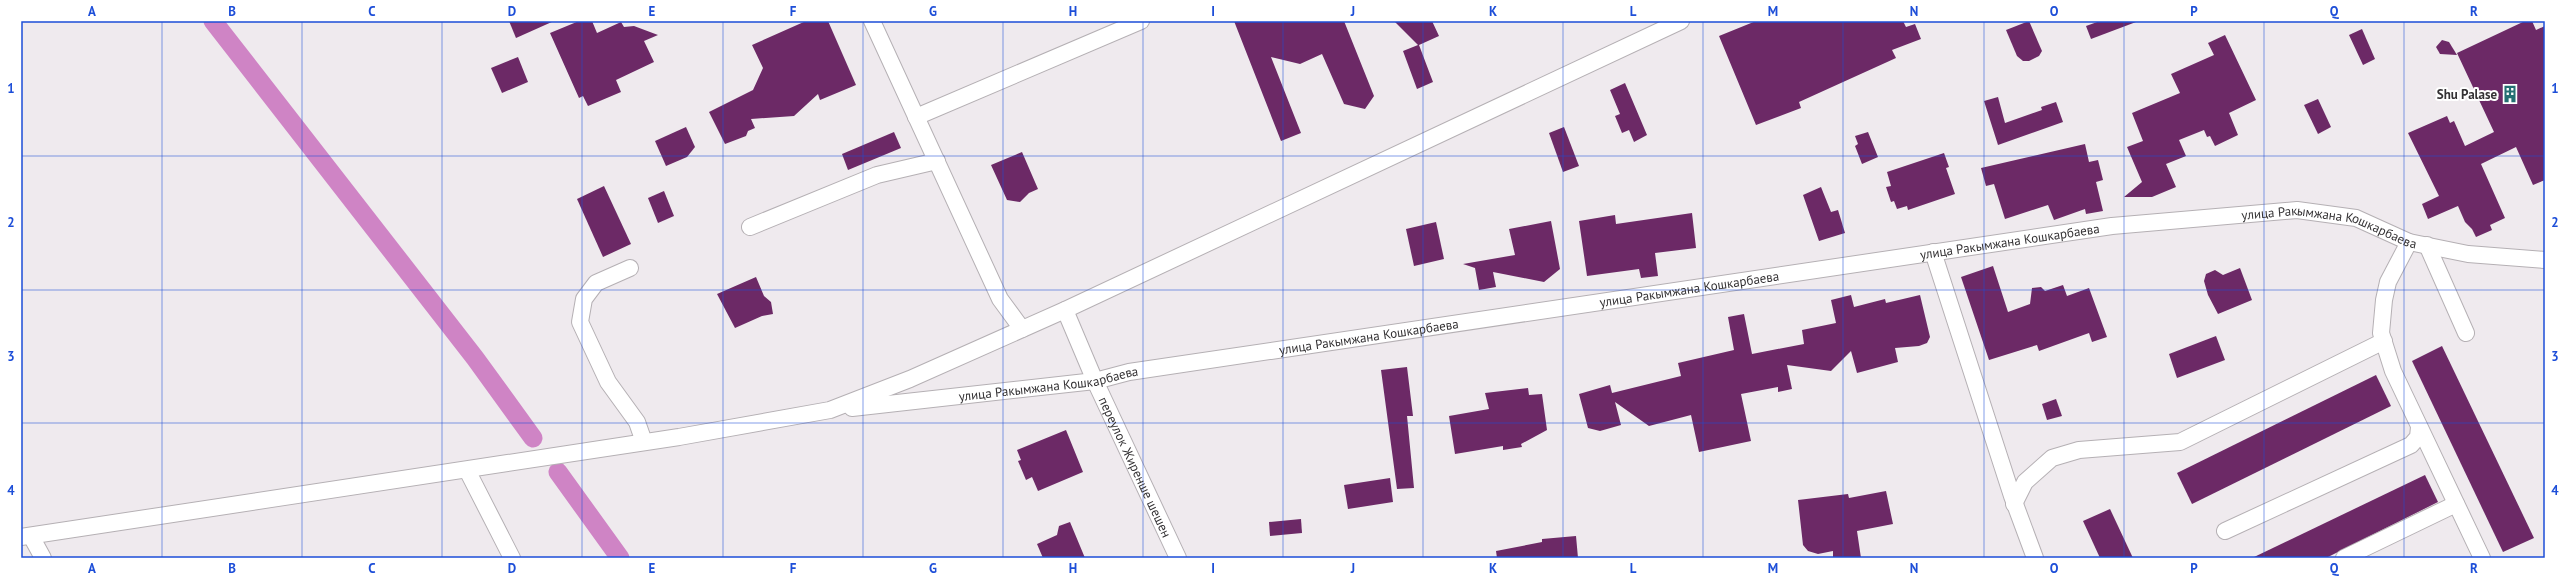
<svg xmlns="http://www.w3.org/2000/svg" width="2566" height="579" font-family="'PT Sans',sans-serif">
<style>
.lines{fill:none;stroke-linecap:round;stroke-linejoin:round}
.canal{stroke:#cf84c5;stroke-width:19}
.building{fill:#6c2966}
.minor-casing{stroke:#b5b0b4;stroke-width:18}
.minor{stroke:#fff;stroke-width:16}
.grid{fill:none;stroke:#1d4ed8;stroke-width:1;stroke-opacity:0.55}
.labels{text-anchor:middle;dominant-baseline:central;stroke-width:4;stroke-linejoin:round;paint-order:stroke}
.poi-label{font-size:13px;font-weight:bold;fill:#343234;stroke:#fff;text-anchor:end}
.street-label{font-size:13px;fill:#343234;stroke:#fff}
.neatline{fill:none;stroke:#1d4ed8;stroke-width:1.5}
.grid-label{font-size:13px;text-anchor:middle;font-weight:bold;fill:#1d4ed8}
</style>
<rect width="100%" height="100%" fill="#efeaee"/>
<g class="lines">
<g class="canal">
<polyline points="213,21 475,358 533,438"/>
<polyline points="558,472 620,558"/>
</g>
</g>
<g class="building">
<polygon points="509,21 554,21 516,38"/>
<polygon points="579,21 592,21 597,33 621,22 624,27 634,26 658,35 644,41 654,62 616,80 621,92 588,106 583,96 579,98 550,33"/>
<polygon points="806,21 828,21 856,85 820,100 818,94 794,116 751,119 755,128 748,131 746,136 725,144 709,112 753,90 763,68 752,45"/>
<polygon points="1234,21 1344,21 1374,96 1365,109 1344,104 1322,54 1300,64 1271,57 1301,133 1281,141"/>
<polygon points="1394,21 1432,21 1439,36 1419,45 1433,82 1417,89 1403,51 1418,45"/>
<polygon points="1756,21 1903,21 1906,27 1915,24 1921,39 1892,50 1896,58 1799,102 1801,108 1756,125 1719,36"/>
<polygon points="2029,21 2042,51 2039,56 2029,61 2023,61 2017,56 2006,30"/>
<polygon points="2100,21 2136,21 2136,22 2091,39 2086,26"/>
<polygon points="2525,21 2532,21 2536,30 2545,26 2545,180 2533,185 2516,147 2481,164 2505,218 2490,225 2492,230 2476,237 2472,229 2465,222 2458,206 2428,219 2422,204 2439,196 2408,133 2447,116 2450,123 2454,121 2465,146 2494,132 2457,53"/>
<polygon points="2362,29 2375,59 2363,65 2349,35"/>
<polygon points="2225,35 2256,100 2229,113 2238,135 2215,146 2210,136 2207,137 2204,130 2179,140 2186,156 2166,164 2176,187 2152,197 2124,197 2142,182 2127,147 2143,141 2132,113 2180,93 2171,74 2214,55 2208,43"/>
<polygon points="2442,40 2449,42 2457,55 2440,54 2436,47"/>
<polygon points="518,57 528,82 502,93 491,68"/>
<polygon points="1625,83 1647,135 1634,142 1629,130 1622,133 1615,116 1620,114 1610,90"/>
<polygon points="1998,97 2005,123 2042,110 2041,107 2056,102 2063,122 1998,145 1984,101"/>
<polygon points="2318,99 2331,127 2318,134 2304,105"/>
<polygon points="686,127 695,147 687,157 666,166 655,141"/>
<polygon points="1564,127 1579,166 1563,172 1549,133"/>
<polygon points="894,132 901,148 848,170 842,154"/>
<polygon points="1868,132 1878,157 1862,164 1855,146 1858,144 1855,136"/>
<polygon points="2085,144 2089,162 2098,160 2103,180 2096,182 2103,211 2086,214 2085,209 2054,220 2048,205 2005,219 1994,184 1986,186 1981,168"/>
<polygon points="1022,152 1038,189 1029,193 1020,202 1007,200 991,165"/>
<polygon points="1944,153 1949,167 1946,168 1955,194 1908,210 1907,206 1897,209 1894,201 1891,202 1886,187 1891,186 1887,172"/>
<polygon points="604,186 631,244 603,257 577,199"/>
<polygon points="1821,187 1831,212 1838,210 1845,233 1819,241 1803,195"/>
<polygon points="664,191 674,216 658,223 648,198"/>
<polygon points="1692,213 1696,248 1655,253 1658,276 1641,278 1639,269 1587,276 1579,221 1615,215 1616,224"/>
<polygon points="1551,221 1560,269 1544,282 1493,272 1496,287 1479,290 1475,268 1463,264 1515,255 1509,229"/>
<polygon points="1436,222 1444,259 1414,266 1406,229"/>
<polygon points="1993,266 2008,312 2030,304 2032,288 2041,287 2045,291 2063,285 2067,296 2089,288 2107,337 2092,342 2089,333 2039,351 2037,345 1989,360 1961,277"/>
<polygon points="2240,268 2252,300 2218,314 2208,295 2204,281 2206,274 2215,270 2223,275"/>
<polygon points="756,277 764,296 771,302 773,314 762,316 735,328 717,294"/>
<polygon points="1851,295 1854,307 1885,299 1886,303 1920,295 1930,337 1927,343 1919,346 1895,348 1898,362 1857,373 1851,351 1831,371 1787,365 1792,389 1778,392 1778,387 1741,394 1751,441 1699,452 1691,415 1649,426 1615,402 1621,425 1600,431 1588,428 1579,394 1610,385 1612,393 1681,376 1678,363 1734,350 1728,317 1744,314 1752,354 1804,344 1802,330 1836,323 1831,300"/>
<polygon points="2216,336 2225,360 2177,378 2169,354"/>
<polygon points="2442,346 2534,538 2503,552 2412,361"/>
<polygon points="1407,367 1413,416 1407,416 1414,488 1397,489 1381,370"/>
<polygon points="2376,375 2391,406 2192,504 2177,473"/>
<polygon points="1528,388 1529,395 1542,394 1547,430 1521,444 1522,447 1503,450 1503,446 1455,454 1449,416 1489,409 1485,393"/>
<polygon points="2056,399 2062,416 2047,420 2042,404"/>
<polygon points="1066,430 1083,472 1038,491 1032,477 1026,480 1018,461 1021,460 1017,450"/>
<polygon points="2425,475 2438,502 2326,558 2252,558"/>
<polygon points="1390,478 1393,502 1348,509 1344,485"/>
<polygon points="1886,491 1893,524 1857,531 1861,558 1833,558 1833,551 1818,554 1808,551 1803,545 1798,500 1848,494 1849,498"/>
<polygon points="2110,509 2133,558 2100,558 2083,521"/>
<polygon points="1301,519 1302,533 1270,536 1269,522"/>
<polygon points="1070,522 1085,558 1043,558 1037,544 1057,535 1059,526"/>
<polygon points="1576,536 1578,558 1497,558 1496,551 1542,542 1542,539"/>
</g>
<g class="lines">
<g class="minor-casing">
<g id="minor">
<polyline points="872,21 1000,299 1022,329"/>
<polyline points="916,117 1141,21"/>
<polyline points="750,227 877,175 937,161"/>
<polyline points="2409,242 2388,282 2384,300 2381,333 2393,371 2482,558"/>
<polyline points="2427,245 2466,333"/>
<polyline points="1933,252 2012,496 2035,558"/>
<polyline points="630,268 596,283 584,299 580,322 608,382 637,422 644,442"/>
<path id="s1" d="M1065,310l30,71 83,177"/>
<path id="s2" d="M852,408l243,-27 34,-9 983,-146 185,-16 59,8 53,24 59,12 77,6"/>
<polyline points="467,470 512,558"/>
<polyline points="2014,504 2025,482 2052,458 2079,450 2180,442 2384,341"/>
<polyline points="2225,531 2411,445 2418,437 2419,427"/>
<polyline points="31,536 43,558"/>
<polyline points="21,537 679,437 830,410 910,379 1065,310 1681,21"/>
<polyline points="2344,558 2456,504"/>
</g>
</g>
<use href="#minor" class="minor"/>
</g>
<path class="grid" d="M162,21v537M302,21v537M442,21v537M582,21v537M723,21v537M863,21v537M1003,21v537M1143,21v537M1283,21v537M1423,21v537M1563,21v537M1703,21v537M1843,21v537M1984,21v537M2124,21v537M2264,21v537M2404,21v537M21,156h2524M21,290h2524M21,423h2524"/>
<defs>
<g id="building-bare" transform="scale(1.38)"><path d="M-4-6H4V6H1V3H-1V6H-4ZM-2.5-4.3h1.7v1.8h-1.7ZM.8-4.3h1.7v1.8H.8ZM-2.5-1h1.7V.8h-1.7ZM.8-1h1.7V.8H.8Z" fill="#246f72" stroke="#fff" stroke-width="2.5" paint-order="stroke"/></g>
</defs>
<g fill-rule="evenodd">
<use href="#building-bare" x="2510" y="94"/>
</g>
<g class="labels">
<g class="poi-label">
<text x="2497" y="94">Shu Palase</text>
</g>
<g class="street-label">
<text stroke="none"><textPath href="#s2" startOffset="1494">улица Ракымжана Кошкарбаева</textPath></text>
<text stroke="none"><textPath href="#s2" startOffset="1170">улица Ракымжана Кошкарбаева</textPath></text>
<text stroke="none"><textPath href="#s2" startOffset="846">улица Ракымжана Кошкарбаева</textPath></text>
<text stroke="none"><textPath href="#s2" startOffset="522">улица Ракымжана Кошкарбаева</textPath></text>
<text stroke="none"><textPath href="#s2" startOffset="198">улица Ракымжана Кошкарбаева</textPath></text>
<text stroke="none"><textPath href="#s1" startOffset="172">переулок Жиренше шешен</textPath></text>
</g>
</g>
<rect width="2566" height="579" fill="none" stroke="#ffffff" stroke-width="44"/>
<rect x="22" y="22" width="2522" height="535" class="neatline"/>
<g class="grid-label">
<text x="92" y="16">A</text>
<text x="232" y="16">B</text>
<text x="372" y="16">C</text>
<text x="512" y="16">D</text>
<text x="652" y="16">E</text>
<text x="793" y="16">F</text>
<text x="933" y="16">G</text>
<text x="1073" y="16">H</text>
<text x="1213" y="16">I</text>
<text x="1353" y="16">J</text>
<text x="1493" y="16">K</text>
<text x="1633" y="16">L</text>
<text x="1773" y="16">M</text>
<text x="1914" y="16">N</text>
<text x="2054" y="16">O</text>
<text x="2194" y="16">P</text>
<text x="2334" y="16">Q</text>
<text x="2474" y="16">R</text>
<text x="11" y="93">1</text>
<text x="2555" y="93">1</text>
<text x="11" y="227">2</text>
<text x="2555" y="227">2</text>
<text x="11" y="361">3</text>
<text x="2555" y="361">3</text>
<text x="11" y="495">4</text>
<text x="2555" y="495">4</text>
<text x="92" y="573">A</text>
<text x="232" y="573">B</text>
<text x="372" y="573">C</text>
<text x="512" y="573">D</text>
<text x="652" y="573">E</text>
<text x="793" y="573">F</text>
<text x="933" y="573">G</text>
<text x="1073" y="573">H</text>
<text x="1213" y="573">I</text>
<text x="1353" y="573">J</text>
<text x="1493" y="573">K</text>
<text x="1633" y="573">L</text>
<text x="1773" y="573">M</text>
<text x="1914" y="573">N</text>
<text x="2054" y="573">O</text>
<text x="2194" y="573">P</text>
<text x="2334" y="573">Q</text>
<text x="2474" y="573">R</text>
</g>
</svg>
